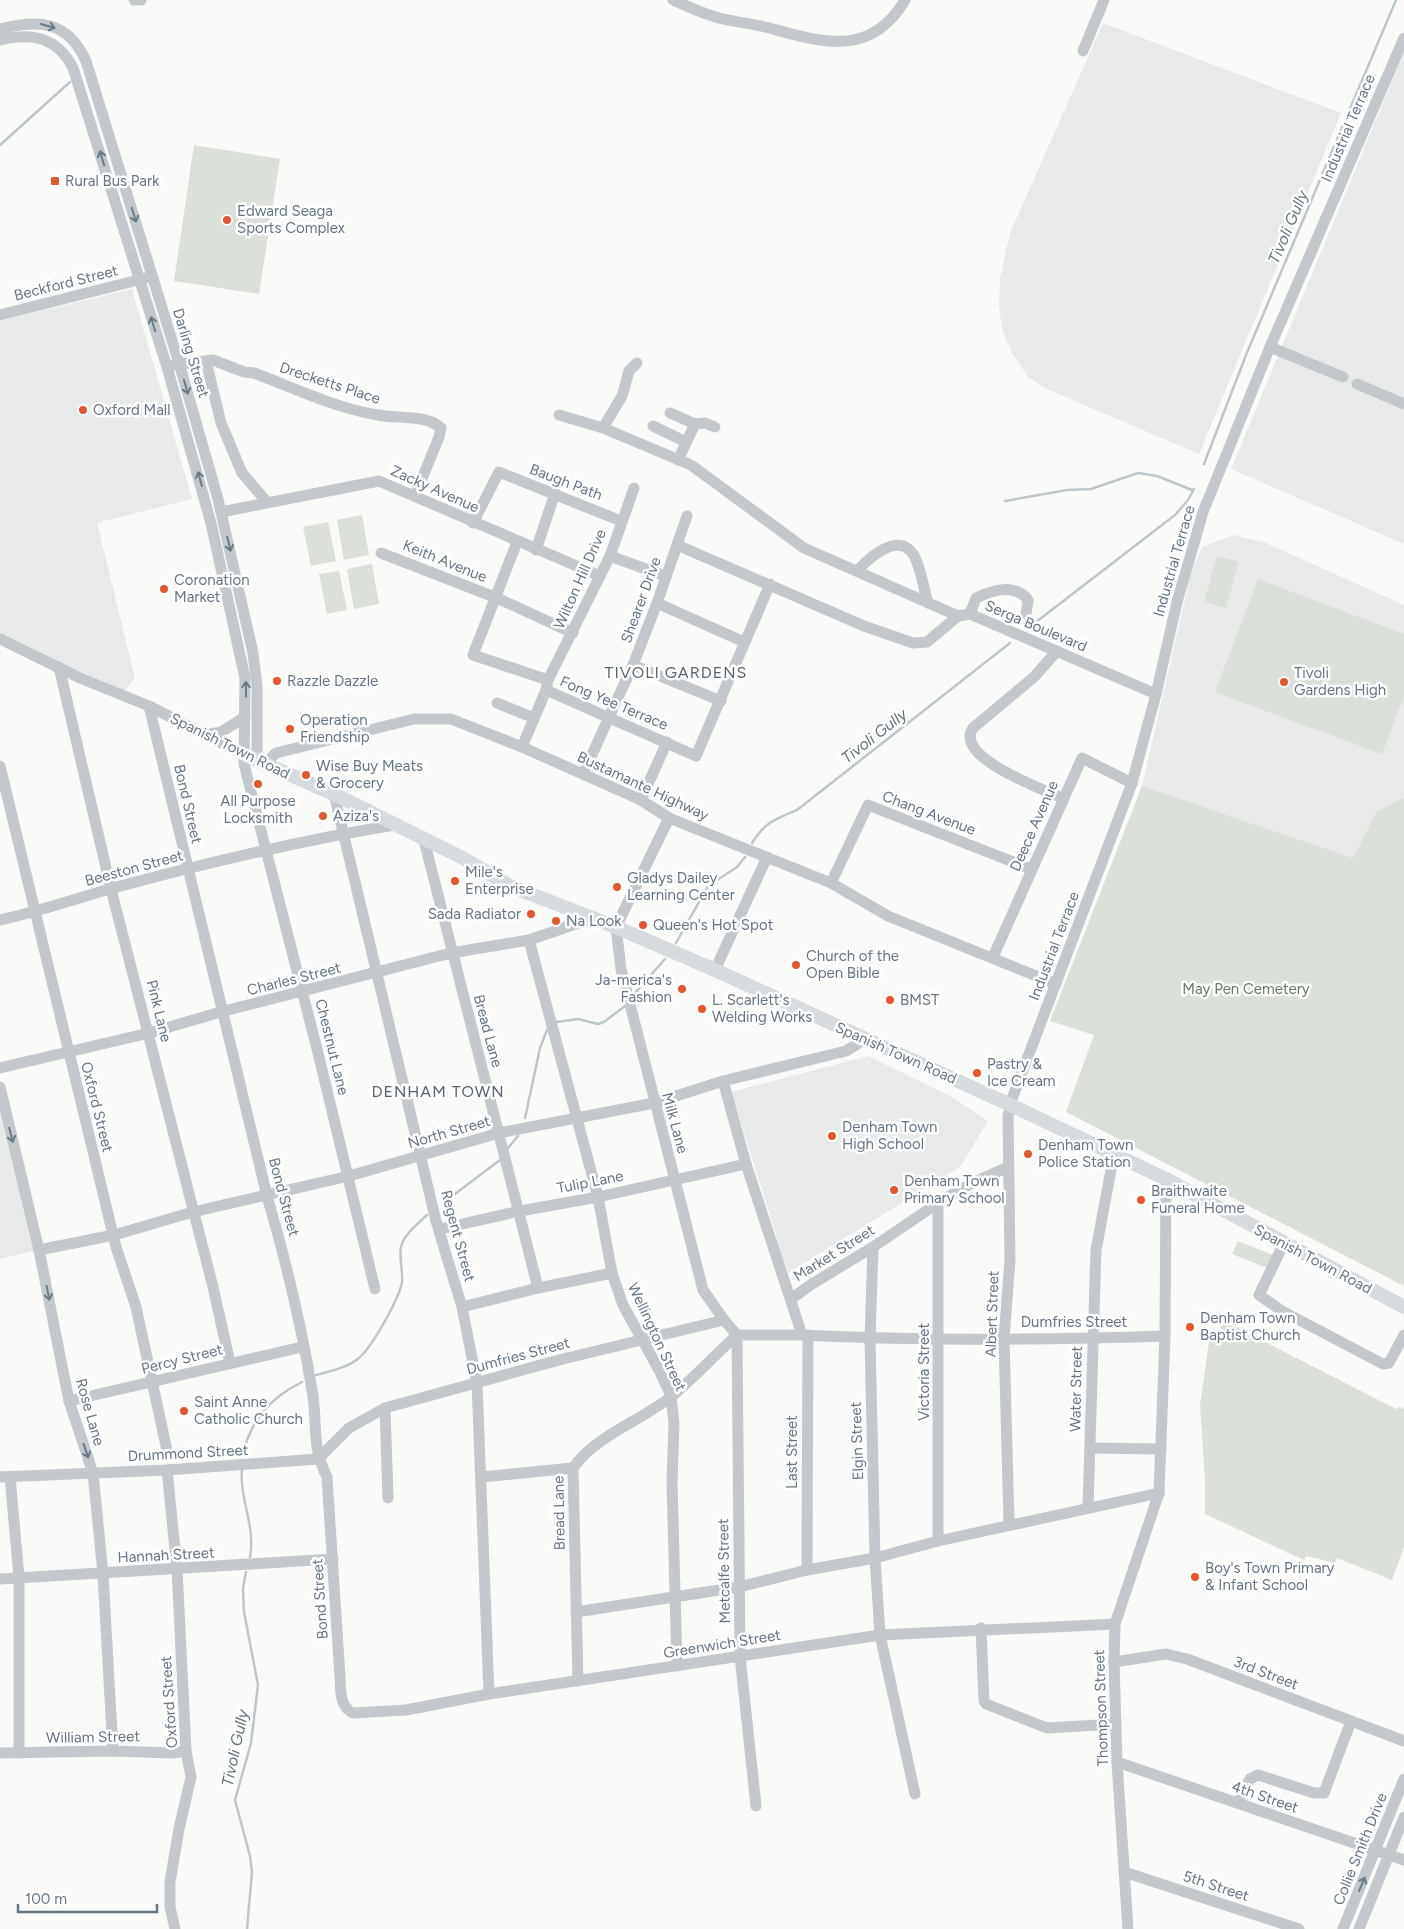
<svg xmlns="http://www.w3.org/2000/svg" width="1404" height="1929" font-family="Figtree,sans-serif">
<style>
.built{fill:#e8e9e9}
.green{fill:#dadfd7}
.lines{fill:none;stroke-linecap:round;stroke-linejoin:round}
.stream{stroke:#bbc7cb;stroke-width:2.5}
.minor{stroke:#c3c8cc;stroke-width:11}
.major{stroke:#d6dbdf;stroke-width:14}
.oneway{stroke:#6a7a87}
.poi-dot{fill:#e4572e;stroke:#fff;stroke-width:2}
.labels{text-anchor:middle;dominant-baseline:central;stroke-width:5;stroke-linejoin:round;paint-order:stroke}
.street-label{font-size:15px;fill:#657683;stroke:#fff}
.poi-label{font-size:15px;fill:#657683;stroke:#fff;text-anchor:start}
.park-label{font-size:15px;fill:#687a64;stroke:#fff}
.water-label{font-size:16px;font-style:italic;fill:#60757c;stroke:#fff}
.neighbourhood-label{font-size:16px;letter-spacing:1px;fill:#57646e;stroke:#fff}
</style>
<rect width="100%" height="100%" fill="#fafaf8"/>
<g class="built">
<polygon points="1103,23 1341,113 1199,454 1047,389 1028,377 1012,353 1002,329 999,306 1000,278 1010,233"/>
<polygon points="1404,52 1404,544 1231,469"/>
<polygon points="132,289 192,499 97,523 135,678 124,691 0,637 0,321"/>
<polygon points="1234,535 1266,543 1404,605 1404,797 1376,812 1353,858 1142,786 1191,573 1202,547"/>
<polygon points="868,1056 952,1097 988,1121 960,1167 785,1275 776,1234 731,1092"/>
<polygon points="0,1096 41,1249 0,1259"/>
</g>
<g class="green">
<polygon points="194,145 280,159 259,294 174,281"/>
<polygon points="362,515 369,555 344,560 337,520"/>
<polygon points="328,522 336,561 311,566 303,527"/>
<polygon points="1217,556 1239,562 1226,608 1204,602"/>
<polygon points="372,564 379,604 354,609 347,569"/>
<polygon points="339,571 347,610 327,614 319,574"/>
<polygon points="1258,579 1404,634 1404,696 1382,754 1215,692"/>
<polygon points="1142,786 1353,858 1376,812 1404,797 1404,1286 1066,1112 1094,1035 1050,1021"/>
<polygon points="1238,1241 1273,1255 1267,1268 1232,1254"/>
<polygon points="1224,1324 1234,1326 1396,1409 1400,1407 1404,1409 1404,1547 1392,1580 1337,1558 1335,1563 1306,1556 1304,1560 1205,1514 1205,1480 1200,1405 1209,1342 1220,1343 1221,1326"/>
</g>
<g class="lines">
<g class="stream">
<polyline points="0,145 70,82"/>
<polyline points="1204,464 1246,355 1396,0"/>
<polyline points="1005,501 1067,490 1091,489 1138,473 1157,476 1192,490"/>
<polyline points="1027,629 1175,515 1188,500 1194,489"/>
<path d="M752,843c12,-20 23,-24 45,-33l213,-167"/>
<polyline points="676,943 708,886 737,867 745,857"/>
<polyline points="635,993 665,959"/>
<polyline points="557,1022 578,1019 598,1024 604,1022 625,1006"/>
<polyline points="525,1118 540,1048 547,1030"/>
<polyline points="508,1148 518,1136"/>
<polyline points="443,1203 500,1160"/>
<path d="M316,1375c15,-4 31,-7 43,-17 13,-11 40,-59 43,-76 1,-12 -3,-24 -1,-35 2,-12 18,-24 26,-32"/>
<path d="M242,1456c9,-35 27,-58 60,-74"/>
<path d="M242,1469c-3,29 14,58 8,88"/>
<polyline points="246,1572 243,1588 244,1612 258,1685 251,1743 235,1800 250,1856 252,1872 247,1929"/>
</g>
<g class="minor">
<polyline points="134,0 141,0"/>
<path d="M673,0c14,6 28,13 43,17 16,5 33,6 49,10 54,14 105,33 140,-27"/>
<path d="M0,29c39,-10 68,-8 86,32l93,302 39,136 35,154 4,33v75"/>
<path d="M0,40c32,-8 57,-3 73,28l94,299 44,156 34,155 -1,86 74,289 57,236"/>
<polyline points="1083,51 1104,0"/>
<polyline points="0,315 146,278"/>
<polyline points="1270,347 1343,377"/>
<polyline points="206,361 221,423 242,473 267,502"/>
<path d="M173,365l40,-5 31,12 10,1c40,15 81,35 124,42 19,4 48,-1 63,13l-2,9 -24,59"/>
<polyline points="1357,384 1404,404"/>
<polyline points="670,413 695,424 705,423 715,427"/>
<polyline points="559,415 603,428 691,465 804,548 958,616"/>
<polyline points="653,426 686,442"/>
<polyline points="603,428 622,396 629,371 637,363"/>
<polyline points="678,460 695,424"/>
<polyline points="221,512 379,481 600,576"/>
<polyline points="473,523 499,472 621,521"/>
<polyline points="517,542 473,655 548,680 546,690 696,756 770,584"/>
<polyline points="677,545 864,626 913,643 927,642 958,616 970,614 1156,694"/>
<polyline points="536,550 555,493"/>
<polyline points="381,553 497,598 573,633"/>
<polyline points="610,556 665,576"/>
<path d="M857,571c11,-12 41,-40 56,-17 7,10 11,36 15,49"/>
<polyline points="657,603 744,642"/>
<path d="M970,614l6,-16c16,-8 39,-15 52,2l-2,14"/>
<polyline points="0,639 80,678 149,706 245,755"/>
<path d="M1057,651l-23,26 -61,51c-20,29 70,61 89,70"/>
<polyline points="633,665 721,701"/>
<polyline points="59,667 111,889 213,1287 230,1363"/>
<polyline points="548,680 610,556 634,488"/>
<polyline points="497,703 534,718"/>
<path d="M149,706l118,490c19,65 35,132 46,200 4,30 -1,52 14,81l13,200c1,14 -1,29 13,36l53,-3 83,-16 391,-59 235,-11"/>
<polyline points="205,735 221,732 245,717"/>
<polyline points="522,747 546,690"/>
<polyline points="265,764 276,753 414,719 451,719 522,747 641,800 669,818 831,883 888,916 1056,984"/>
<polyline points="0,766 116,1247 136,1307 168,1455"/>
<polyline points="583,774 633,665 657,603 687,516"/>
<polyline points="334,794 436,1221 462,1307 477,1383 489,1694"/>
<polyline points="641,800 667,742"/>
<polyline points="669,818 616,927 621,969 703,1290 724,1320"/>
<polyline points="424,840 538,1288"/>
<polyline points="831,883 868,805 1031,869"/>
<path d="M0,920c38,-8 75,-21 113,-32 92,-25 186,-47 281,-63"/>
<polyline points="529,940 598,1197 612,1273 623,1305 659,1370 671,1396 674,1423 672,1482 677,1666"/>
<polyline points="993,957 1082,758 1132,783"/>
<polyline points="715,970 767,857"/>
<polyline points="0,1068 149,1033 224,1011 451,953 529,940 593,918"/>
<polyline points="0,1087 39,1250 69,1401 93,1473 103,1574 113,1751"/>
<polyline points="938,1203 938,1541"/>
<polyline points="440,1229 520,1211 598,1197 746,1164"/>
<polyline points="1284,1243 1259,1295 1282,1311 1383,1364 1389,1363 1404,1335"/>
<polyline points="873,1247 870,1339 875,1558 880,1635 915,1794"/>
<polyline points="39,1250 114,1235 193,1212 349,1176 499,1133 654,1103 723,1081 846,1051 865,1039"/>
<polyline points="791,1299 812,1284 873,1247 938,1203 970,1184 1008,1167"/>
<polyline points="462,1307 538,1288 612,1273"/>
<path d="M802,1335c121,6 242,5 363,1"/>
<polyline points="69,1401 302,1347"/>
<polyline points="385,1408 388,1498"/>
<polyline points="1090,1448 1161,1449"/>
<polyline points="167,1470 177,1569 186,1751 191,1777 179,1829 170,1882 170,1907 175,1929"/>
<polyline points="0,1477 167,1470 318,1459 349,1428 385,1408 559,1360 724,1320 737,1335 740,1656 756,1806"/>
<polyline points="10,1477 19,1577 19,1753"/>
<polyline points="481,1477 573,1468"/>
<polyline points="1088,1507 1096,1250 1114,1154"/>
<polyline points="1009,1524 1004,1338 1010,1260 1008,1116 1013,1096 1132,783 1156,694 1177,602 1203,512 1270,347 1404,38"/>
<polyline points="807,1570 808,1335"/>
<polyline points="0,1579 333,1559"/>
<polyline points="576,1612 739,1587 807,1570 875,1558 938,1541 1159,1493"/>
<polyline points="981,1628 984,1701 986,1704 1047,1728 1116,1724"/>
<polyline points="1114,1662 1166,1654 1187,1659 1404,1741"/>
<path d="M578,1681l-5,-213c23,-33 68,-47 99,-72 23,-19 43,-41 65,-61h65l-56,-171 -23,-83"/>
<polyline points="0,1753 113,1751 172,1753 186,1751"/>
<polyline points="1117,1762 1404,1860"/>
<polyline points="1237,1803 1250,1779 1258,1775 1314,1793 1324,1793 1351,1721"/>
<polyline points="1124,1872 1299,1929"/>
<polyline points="1128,1929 1117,1762 1114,1662 1115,1624 1159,1493 1165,1336 1166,1179"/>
<polyline points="1343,1929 1404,1779"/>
<polyline points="1359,1929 1404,1817"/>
</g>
<polyline class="major" points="245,755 334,794 463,858 510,886 616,927 715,970 1019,1109 1166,1179 1404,1307"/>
</g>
<defs><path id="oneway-shaft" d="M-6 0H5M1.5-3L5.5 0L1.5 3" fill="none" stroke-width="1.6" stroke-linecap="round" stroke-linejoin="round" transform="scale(1.25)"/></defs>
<g class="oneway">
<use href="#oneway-shaft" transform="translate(48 26) rotate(16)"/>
<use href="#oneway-shaft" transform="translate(102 158) rotate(-107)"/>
<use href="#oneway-shaft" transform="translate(134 215) rotate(73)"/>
<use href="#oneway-shaft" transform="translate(153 324) rotate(-107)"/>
<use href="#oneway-shaft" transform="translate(186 387) rotate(74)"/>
<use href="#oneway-shaft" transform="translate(200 479) rotate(-105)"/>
<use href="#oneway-shaft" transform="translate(229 544) rotate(76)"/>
<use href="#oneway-shaft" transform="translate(246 689) rotate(-91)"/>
<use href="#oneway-shaft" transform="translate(11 1135) rotate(76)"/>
<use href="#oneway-shaft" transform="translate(48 1293) rotate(79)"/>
<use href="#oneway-shaft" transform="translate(86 1451) rotate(71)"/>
<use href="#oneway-shaft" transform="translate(1362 1884) rotate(-67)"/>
</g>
<g class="poi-dot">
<rect x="50" y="176" width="10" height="10" rx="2.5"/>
<circle cx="227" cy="220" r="5"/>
<circle cx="83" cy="410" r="5"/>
<circle cx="164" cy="589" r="5"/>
<circle cx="277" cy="681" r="5"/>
<circle cx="1284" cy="682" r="5"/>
<circle cx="290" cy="729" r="5"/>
<circle cx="306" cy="775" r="5"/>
<circle cx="258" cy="784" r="5"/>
<circle cx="323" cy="816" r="5"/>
<circle cx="455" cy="881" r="5"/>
<circle cx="617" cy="887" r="5"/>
<circle cx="531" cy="914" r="5"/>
<circle cx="556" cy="921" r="5"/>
<circle cx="643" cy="925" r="5"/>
<circle cx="796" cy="965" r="5"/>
<circle cx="682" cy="989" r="5"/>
<circle cx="890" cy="1000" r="5"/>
<circle cx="702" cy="1009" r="5"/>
<circle cx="977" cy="1073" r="5"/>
<circle cx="832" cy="1136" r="5"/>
<circle cx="1028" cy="1154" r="5"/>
<circle cx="894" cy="1190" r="5"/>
<circle cx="1141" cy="1200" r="5"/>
<circle cx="1190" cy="1327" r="5"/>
<circle cx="184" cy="1411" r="5"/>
<circle cx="1195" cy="1577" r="5"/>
</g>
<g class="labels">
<g class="street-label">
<text transform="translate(1348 128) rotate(-67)">Industrial Terrace</text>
<text transform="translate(66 283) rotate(-14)">Beckford Street</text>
<text transform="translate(191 353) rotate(73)">Darling Street</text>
<text transform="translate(330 383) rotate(18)">Drecketts Place</text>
<text transform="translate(566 482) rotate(21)">Baugh Path</text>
<text transform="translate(435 489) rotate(24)">Zacky Avenue</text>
<text transform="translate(445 561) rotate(22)">Keith Avenue</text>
<text transform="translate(1174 561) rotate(-74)">Industrial Terrace</text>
<text transform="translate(580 579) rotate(-66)">Wilton Hill Drive</text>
<text transform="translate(641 600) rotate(-70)">Shearer Drive</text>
<text transform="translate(1036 626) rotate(23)">Serga Boulevard</text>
<text transform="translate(614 703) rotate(23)">Fong Yee Terrace</text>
<text transform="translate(230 746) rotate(26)">Spanish Town Road</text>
<text transform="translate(643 786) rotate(25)">Bustamante Highway</text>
<text transform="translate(188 804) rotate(77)">Bond Street</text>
<text transform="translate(929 813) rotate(21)">Chang Avenue</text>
<text transform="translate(1034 826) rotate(-66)">Deece Avenue</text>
<text transform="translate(134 868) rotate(-15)">Beeston Street</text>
<text transform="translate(1054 946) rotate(-69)">Industrial Terrace</text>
<text transform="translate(294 979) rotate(-14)">Charles Street</text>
<text transform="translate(159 1011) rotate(76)">Pink Lane</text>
<text transform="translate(488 1031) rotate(75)">Bread Lane</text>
<text transform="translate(332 1047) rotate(76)">Chestnut Lane</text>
<text transform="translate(896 1053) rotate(24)">Spanish Town Road</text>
<text transform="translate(97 1107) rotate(76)">Oxford Street</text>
<text transform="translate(675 1123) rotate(75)">Milk Lane</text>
<text transform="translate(449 1132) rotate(-16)">North Street</text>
<text transform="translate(590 1182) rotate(-11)">Tulip Lane</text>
<text transform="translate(284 1197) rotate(75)">Bond Street</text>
<text transform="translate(458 1236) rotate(75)">Regent Street</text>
<text transform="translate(834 1253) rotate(-32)">Market Street</text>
<text transform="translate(1313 1259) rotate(28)">Spanish Town Road</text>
<text transform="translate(992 1314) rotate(-88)">Albert Street</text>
<text x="1074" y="1322">Dumfries Street</text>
<text transform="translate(657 1337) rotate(65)">Wellington Street</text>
<text transform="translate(518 1356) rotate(-15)">Dumfries Street</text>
<text transform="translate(182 1359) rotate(-14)">Percy Street</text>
<text transform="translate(924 1372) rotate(-90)">Victoria Street</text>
<text transform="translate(1076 1389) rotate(-89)">Water Street</text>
<text transform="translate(90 1412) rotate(74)">Rose Lane</text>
<text transform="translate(857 1441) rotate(-92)">Elgin Street</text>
<text transform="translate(792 1452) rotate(-90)">Last Street</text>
<text transform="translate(188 1453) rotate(-3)">Drummond Street</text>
<text transform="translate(559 1513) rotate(-91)">Bread Lane</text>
<text transform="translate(166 1555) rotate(-3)">Hannah Street</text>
<text transform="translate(724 1571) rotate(-91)">Metcalfe Street</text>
<text transform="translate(320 1599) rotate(-94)">Bond Street</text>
<text transform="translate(722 1644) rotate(-9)">Greenwich Street</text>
<text transform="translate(1266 1673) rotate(21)">3rd Street</text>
<text transform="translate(169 1702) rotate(-94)">Oxford Street</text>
<text transform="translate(1101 1708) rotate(-92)">Thompson Street</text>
<text transform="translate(93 1737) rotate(-1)">William Street</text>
<text transform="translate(1265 1797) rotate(19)">4th Street</text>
<text transform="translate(1360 1849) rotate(-68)">Collie Smith Drive</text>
<text transform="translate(1216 1886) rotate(18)">5th Street</text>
</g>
<g class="poi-label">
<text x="65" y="181">Rural Bus Park</text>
<text x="237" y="211">Edward Seaga<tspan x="237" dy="17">Sports Complex</tspan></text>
<text x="93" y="410">Oxford Mall</text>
<text x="174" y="580">Coronation<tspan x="174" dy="17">Market</tspan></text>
<text x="1294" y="673">Tivoli<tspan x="1294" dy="17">Gardens High</tspan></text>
<text x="287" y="681">Razzle Dazzle</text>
<text x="300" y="720">Operation<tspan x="300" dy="17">Friendship</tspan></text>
<text x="316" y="766">Wise Buy Meats<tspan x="316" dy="17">&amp; Grocery</tspan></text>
<text x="258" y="801" text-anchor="middle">All Purpose<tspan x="258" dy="17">Locksmith</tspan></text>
<text x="333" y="816">Aziza's</text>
<text x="465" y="872">Mile's<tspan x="465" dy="17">Enterprise</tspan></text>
<text x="627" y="878">Gladys Dailey<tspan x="627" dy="17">Learning Center</tspan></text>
<text x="521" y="914" text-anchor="end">Sada Radiator</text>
<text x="566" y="921">Na Look</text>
<text x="653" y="925">Queen's Hot Spot</text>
<text x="806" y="956">Church of the<tspan x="806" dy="17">Open Bible</tspan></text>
<text x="672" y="980" text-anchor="end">Ja-merica's<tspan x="672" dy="17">Fashion</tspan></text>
<text x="712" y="1000">L. Scarlett's<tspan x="712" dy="17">Welding Works</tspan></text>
<text x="900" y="1000">BMST</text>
<text x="987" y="1064">Pastry &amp;<tspan x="987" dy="17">Ice Cream</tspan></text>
<text x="842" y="1127">Denham Town<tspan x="842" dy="17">High School</tspan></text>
<text x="1038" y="1145">Denham Town<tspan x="1038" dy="17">Police Station</tspan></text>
<text x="904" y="1181">Denham Town<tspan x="904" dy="17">Primary School</tspan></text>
<text x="1151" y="1191">Braithwaite<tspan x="1151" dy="17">Funeral Home</tspan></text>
<text x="1200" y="1318">Denham Town<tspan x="1200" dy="17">Baptist Church</tspan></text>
<text x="194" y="1402">Saint Anne<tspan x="194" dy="17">Catholic Church</tspan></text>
<text x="1205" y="1568">Boy's Town Primary<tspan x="1205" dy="17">&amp; Infant School</tspan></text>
</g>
<g class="park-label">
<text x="1246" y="989">May Pen Cemetery</text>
</g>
<g class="water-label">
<text transform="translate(1288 227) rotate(-67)">Tivoli Gully</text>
<text transform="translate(874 736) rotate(-38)">Tivoli Gully</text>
<text transform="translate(235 1748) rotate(-78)">Tivoli Gully</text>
</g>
<g class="neighbourhood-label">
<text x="676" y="672">TIVOLI GARDENS</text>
<text x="438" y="1091">DENHAM TOWN</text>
</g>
</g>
<path d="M18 1904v8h139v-8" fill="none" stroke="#657683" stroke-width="2.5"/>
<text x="25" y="1904" font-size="15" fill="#657683" stroke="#ffffff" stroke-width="4" paint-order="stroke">100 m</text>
</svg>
